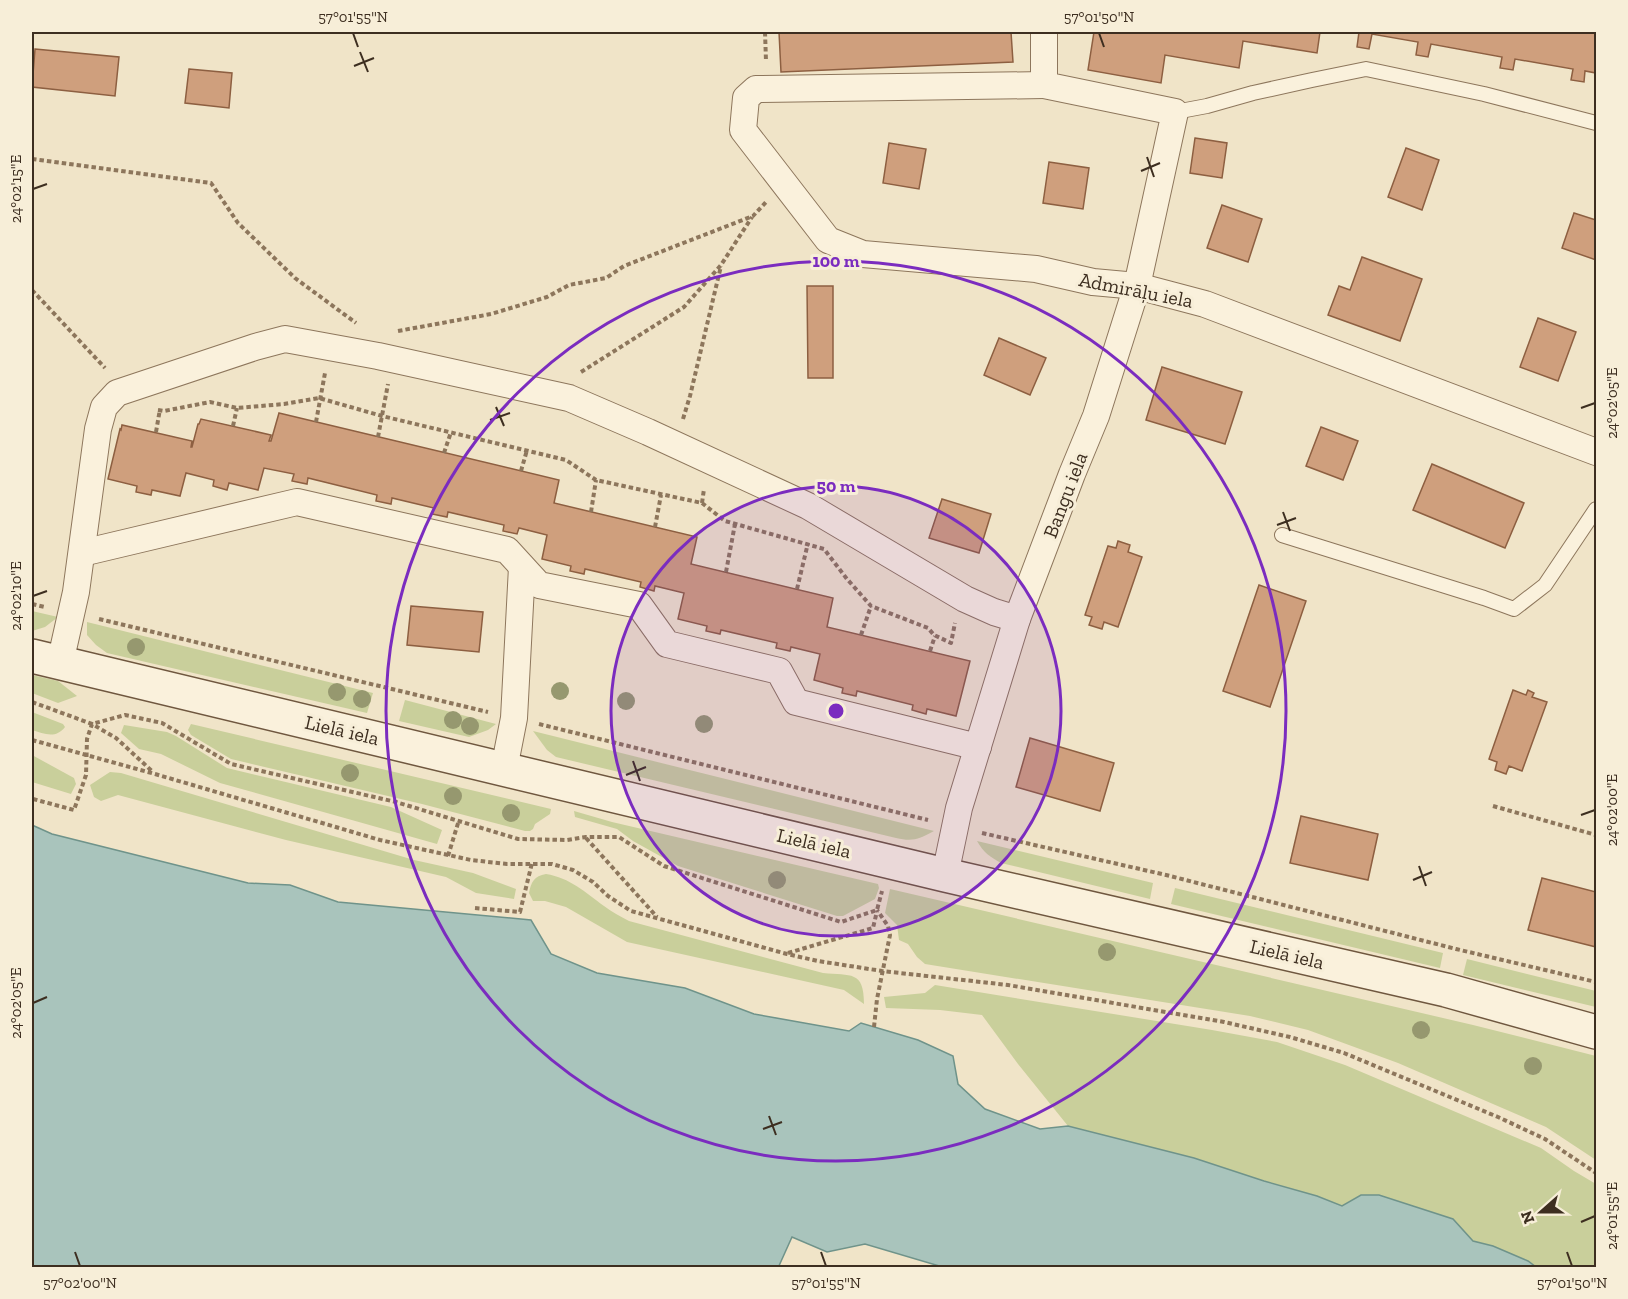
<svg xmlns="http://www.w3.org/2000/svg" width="1628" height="1299" font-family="'Zilla Slab',serif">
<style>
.green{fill:#c9cf9b}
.water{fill:#a9c4bc;stroke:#6f938a;stroke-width:1.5}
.building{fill:#cf9f7d;stroke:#8d5f41;stroke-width:1.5}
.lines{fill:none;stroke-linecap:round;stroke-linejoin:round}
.lane-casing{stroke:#8d765c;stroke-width:16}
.street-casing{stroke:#8d765c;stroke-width:28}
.secondary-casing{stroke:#6f573f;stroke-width:36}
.path{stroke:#8d765c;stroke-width:4;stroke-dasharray:4.5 3;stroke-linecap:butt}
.lane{stroke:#faf1dc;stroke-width:14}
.street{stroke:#faf1dc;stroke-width:26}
.secondary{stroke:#faf1dc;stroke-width:33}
.tree{fill:#96986f}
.ticks{fill:none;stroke:#3d2e20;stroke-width:2}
.ring{fill:none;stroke:#7b2cbf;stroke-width:3}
.labels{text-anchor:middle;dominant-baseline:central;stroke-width:6;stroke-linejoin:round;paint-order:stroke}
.street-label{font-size:20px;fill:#3d2e20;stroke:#f7eed8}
.centre{fill:#7b2cbf;stroke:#f7eed8;stroke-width:3}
.ring-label{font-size:18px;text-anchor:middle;font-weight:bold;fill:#7b2cbf;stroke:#f7eed8;stroke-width:6;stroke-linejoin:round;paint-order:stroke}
.neatline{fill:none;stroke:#3d2e20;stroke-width:2}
.ticks-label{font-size:15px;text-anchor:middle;fill:#3d2e20}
</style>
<rect width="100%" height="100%" fill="#f0e4c8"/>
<g class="green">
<polygon points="32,611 58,617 45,627 32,631"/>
<polygon points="87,622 373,693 367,713 107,653 96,645 87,635"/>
<polygon points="32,675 58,681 77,696 58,703 32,693"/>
<polygon points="405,700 496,724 488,730 469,737 399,721"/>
<path d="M32,712l31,12 2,3c-9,12 -21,7 -33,3z"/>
<polygon points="191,724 551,809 550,814 535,824 533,829 530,831 525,831 422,804 231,759 191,735 188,730"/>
<polygon points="124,725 167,732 176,736 227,768 391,807 442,830 437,844 220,783 161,754 139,749 121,733"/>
<path d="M533,731l401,100c-15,8 -21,11 -38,7l-340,-81 -9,-7z"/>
<polygon points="32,755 74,778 76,784 71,794 32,782"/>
<polygon points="110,772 121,773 414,860 473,873 516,889 514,899 476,893 446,877 286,840 118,795 101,801 94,797 90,785"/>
<polygon points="574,811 612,822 878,884 879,888 875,899 843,916 837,916 678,866 633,841 617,829 575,817"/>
<path d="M977,841l176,42 -3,16 -149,-36c-11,-6 -18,-11 -24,-22z"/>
<path d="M546,874c24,4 39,18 58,32 8,6 16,10 25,15l194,52c28,3 41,-3 41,31l-20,-14 -217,-48 -61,-35 -21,-6h-12l-4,-8c2,-11 5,-17 17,-19z"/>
<polygon points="1175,888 1443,953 1440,968 1171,904"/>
<polygon points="890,889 1473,1025 1596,1056 1596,1160 1546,1127 1398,1063 1308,1030 1250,1016 925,964 917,957 908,944 899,940 897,925 885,913"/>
<polygon points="1467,959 1596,991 1596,1007 1463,975"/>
<polygon points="935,985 1212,1030 1277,1042 1345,1065 1541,1148 1574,1171 1596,1184 1596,1267 1536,1267 1528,1261 1493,1246 1473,1241 1453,1219 1379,1195 1361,1195 1342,1206 1317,1196 1264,1181 1194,1158 1068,1126 1018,1064 982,1015 940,1010 886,1008 884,997 925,993"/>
</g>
<polygon class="water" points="32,825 52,834 248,883 290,885 338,902 531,920 551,954 597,973 685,988 754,1014 849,1031 861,1023 918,1040 953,1056 958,1084 985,1109 1040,1129 1068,1126 1194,1158 1264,1181 1317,1196 1342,1206 1361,1195 1379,1195 1453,1219 1473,1241 1493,1246 1528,1261 1536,1267 946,1268 865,1244 827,1252 792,1237 778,1268 32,1267"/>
<g class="building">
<polygon points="779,32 1011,32 1013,62 781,72"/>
<polygon points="1094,32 1320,32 1317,53 1243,41 1239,68 1165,55 1161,83 1088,70"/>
<polygon points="1355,32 1596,32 1596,73 1585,71 1584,82 1571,80 1573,69 1515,59 1513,70 1500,68 1502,57 1431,44 1428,57 1416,55 1418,42 1372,34 1369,49 1357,47 1359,32"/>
<polygon points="35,49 119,57 115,96 32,87"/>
<polygon points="189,69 232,73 229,108 185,103"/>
<polygon points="1195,138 1227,143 1222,178 1190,173"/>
<polygon points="889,143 926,149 919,189 883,183"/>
<polygon points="1406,148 1439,160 1422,210 1388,197"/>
<polygon points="1049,162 1089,168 1083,209 1043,203"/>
<polygon points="1222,205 1262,219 1248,262 1207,248"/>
<polygon points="1574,213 1596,220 1596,260 1562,248"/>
<polygon points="1362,257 1422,279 1400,341 1328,315 1339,286 1350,290"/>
<polygon points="807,286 833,286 833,378 808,378"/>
<polygon points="1538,318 1576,332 1558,381 1520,367"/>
<polygon points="999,338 1046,358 1030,395 984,375"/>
<polygon points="1162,367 1242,392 1225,444 1146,420"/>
<polygon points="279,413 559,480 554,503 697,537 691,564 833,598 827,627 970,661 956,716 927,709 926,714 912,710 913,705 857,691 856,696 842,693 843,688 814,680 820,654 791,647 790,651 776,648 777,643 721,630 720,634 706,631 707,626 678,619 684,593 655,586 654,591 640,587 641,582 585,569 584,574 570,571 571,566 542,559 547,535 519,528 517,534 503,531 504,525 448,512 447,517 432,514 434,508 392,498 391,504 376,501 377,495 308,478 307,484 292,481 294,474 264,468 258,490 229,483 227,490 213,486 214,480 186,473 180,496 152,490 151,495 136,492 137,486 108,479 120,429 121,430 122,425 192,441 191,447 192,447 198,424 199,424 201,419 271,435 269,441 271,441"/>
<polygon points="1321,427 1358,441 1343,480 1306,466"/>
<polygon points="1432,464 1524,503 1505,548 1413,510"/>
<polygon points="942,499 991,514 979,553 929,538"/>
<polygon points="1118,541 1130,545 1128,552 1142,557 1118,627 1104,622 1102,629 1089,625 1092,617 1085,615 1108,546 1116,548"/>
<polygon points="1259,585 1306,601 1270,707 1223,691"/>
<polygon points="411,606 483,612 479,652 407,645"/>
<polygon points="1513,690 1526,695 1528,690 1534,693 1532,697 1547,702 1522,771 1509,766 1506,774 1495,770 1497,762 1489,759"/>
<polygon points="1030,738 1114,763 1100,811 1016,787"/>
<polygon points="1301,816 1378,834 1368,880 1290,863"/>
<polygon points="1542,878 1596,892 1596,947 1528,930"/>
</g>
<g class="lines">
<g class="lane-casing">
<g id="lane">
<polyline points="1175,112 1207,106 1253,93 1312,80 1366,69 1484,94 1596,123"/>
<polyline points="1282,535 1484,598 1514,609 1545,585 1596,509"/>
</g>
</g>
<g class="street-casing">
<g id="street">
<polyline points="1044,85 756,89 746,98 743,130 828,240 863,254 1036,269 1093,282 1137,286 1205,304 1596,452"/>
<polyline points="82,553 297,502 507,550 539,585 639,605 667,644 779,671 796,702 978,747"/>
<polyline points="60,663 76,592 98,429 104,407 117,393 255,347 285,339 378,356 569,398 648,432 808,506 965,599 994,612 1017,619"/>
<polyline points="504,769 514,718 522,567"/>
<polyline points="945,875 959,808 1017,619 1072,474 1096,416 1137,286 1175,112 1044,85 1044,32"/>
</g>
</g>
<g class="secondary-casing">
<polyline id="secondary" points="32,656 945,875 1446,990 1596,1032"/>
</g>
<g class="path">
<polyline points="765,32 766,61"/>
<polyline points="32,159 211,183 238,223 295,278 356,323"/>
<polyline points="32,290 105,368"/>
<polyline points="398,331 491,314 547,297 569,285 606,278 624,266 753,216 766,202"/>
<polyline points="581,372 684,307 721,265 752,217"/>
<polyline points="158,410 164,411 210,402 237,408 284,404 319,398 382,416 566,460 596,480 702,503 725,521 824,549 847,579 871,606 928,628 934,635 951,643 955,623"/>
<polyline points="683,419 690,396 721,266"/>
<polyline points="316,422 325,373"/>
<polyline points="233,426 237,408"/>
<polyline points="156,432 160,409"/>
<polyline points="378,437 388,384"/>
<polyline points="444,453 451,432"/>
<polyline points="521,471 527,450"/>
<polyline points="702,503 704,489"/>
<polyline points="591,512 596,480"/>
<polyline points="655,527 661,495"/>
<polyline points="726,572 735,524"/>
<polyline points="797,589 808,543"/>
<polyline points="32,604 45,607"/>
<polyline points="99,619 488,712"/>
<polyline points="861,635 871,606"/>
<polyline points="930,651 935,636"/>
<polyline points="32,702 92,724 125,715 162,723 231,764 396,802 518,839 567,840 586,837 619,837 664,866 841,922 877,910 882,891"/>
<polyline points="539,724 928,820"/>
<polyline points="32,740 155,774 380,840 471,860 507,864 552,864 573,870 593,882 608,896 631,911 787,954 818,961 882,971 1008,985 1224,1022 1290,1037 1344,1053 1498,1117 1545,1139 1596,1173"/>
<polyline points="33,799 74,810 86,775 87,739 92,724 116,738 153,772"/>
<polyline points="1493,806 1596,835"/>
<polyline points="982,833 1166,875 1456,949 1596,982"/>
<polyline points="586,838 657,917"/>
<polyline points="448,856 459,820"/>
<polyline points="475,908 520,912 532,863"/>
<polyline points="788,953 873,928 877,911"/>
<polyline points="874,1027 877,999 890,935 888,926 877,910"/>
</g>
<use href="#lane" class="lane"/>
<use href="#street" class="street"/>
<use href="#secondary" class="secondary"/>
</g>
<g class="tree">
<circle cx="136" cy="647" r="9"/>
<circle cx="560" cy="691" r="9"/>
<circle cx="337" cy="692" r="9"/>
<circle cx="362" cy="699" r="9"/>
<circle cx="626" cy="701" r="9"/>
<circle cx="453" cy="720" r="9"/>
<circle cx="704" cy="724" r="9"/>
<circle cx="470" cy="726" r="9"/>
<circle cx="350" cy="773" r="9"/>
<circle cx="453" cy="796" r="9"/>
<circle cx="511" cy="813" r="9"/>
<circle cx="777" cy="880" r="9"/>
<circle cx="1107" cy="952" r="9"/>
<circle cx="1421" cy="1030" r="9"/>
<circle cx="1533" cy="1066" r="9"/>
</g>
<path class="ticks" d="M353,33l5,14M1099,33l5,14M360,52l8,20M354,66l20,-8M1147,157l7,20M1141,171l19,-8M33,189l14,-5M496,407l8,19M1581,408l14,-5M490,420l20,-7M1283,512l7,19M1277,525l19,-7M33,596l14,-5M633,761l7,20M626,775l20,-8M1581,815l14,-5M1419,866l7,20M1413,880l19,-8M33,1003l14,-6M769,1116l7,19M763,1129l19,-7M1581,1222l14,-6M75,1252l5,14M821,1252l5,14M1567,1252l5,14"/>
<circle cx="836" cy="711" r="225" fill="#7b2cbf" fill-opacity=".12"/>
<g class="ring">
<circle cx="836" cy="711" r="225"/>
<circle cx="836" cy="711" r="450"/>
</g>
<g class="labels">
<g class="street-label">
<text transform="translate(1136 290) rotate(11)">Admirāļu iela</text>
<text transform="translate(1065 495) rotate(-69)">Bangu iela</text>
<text transform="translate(342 730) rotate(13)">Lielā iela</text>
<text transform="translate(814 843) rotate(13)">Lielā iela</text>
<text transform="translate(1287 954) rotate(13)">Lielā iela</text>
</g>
</g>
<circle cx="836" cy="711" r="9" class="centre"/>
<g class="ring-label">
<text x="836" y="267">100 m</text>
<text x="836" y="492">50 m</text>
</g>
<rect width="1628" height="1299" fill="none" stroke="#f7eed8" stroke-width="66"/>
<g transform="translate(1541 1212) rotate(249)" stroke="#f7eed8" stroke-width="4.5" paint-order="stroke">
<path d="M0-4.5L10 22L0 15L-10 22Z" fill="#3d2e20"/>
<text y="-9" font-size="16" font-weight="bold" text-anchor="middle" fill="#3d2e20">N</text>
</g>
<rect x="33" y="33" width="1562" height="1233" class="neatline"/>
<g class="ticks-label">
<text x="353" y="22">57°01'55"N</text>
<text x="1099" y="22">57°01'50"N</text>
<text transform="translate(16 189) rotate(-90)" y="5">24°02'15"E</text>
<text transform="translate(1612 403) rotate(-90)" y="5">24°02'05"E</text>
<text transform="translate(16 596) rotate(-90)" y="5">24°02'10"E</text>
<text transform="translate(1612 810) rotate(-90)" y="5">24°02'00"E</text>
<text transform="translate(16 1003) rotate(-90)" y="5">24°02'05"E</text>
<text transform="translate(1612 1216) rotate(-90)" y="5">24°01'55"E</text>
<text x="80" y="1288">57°02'00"N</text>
<text x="826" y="1288">57°01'55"N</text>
<text x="1572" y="1288">57°01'50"N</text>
</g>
</svg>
